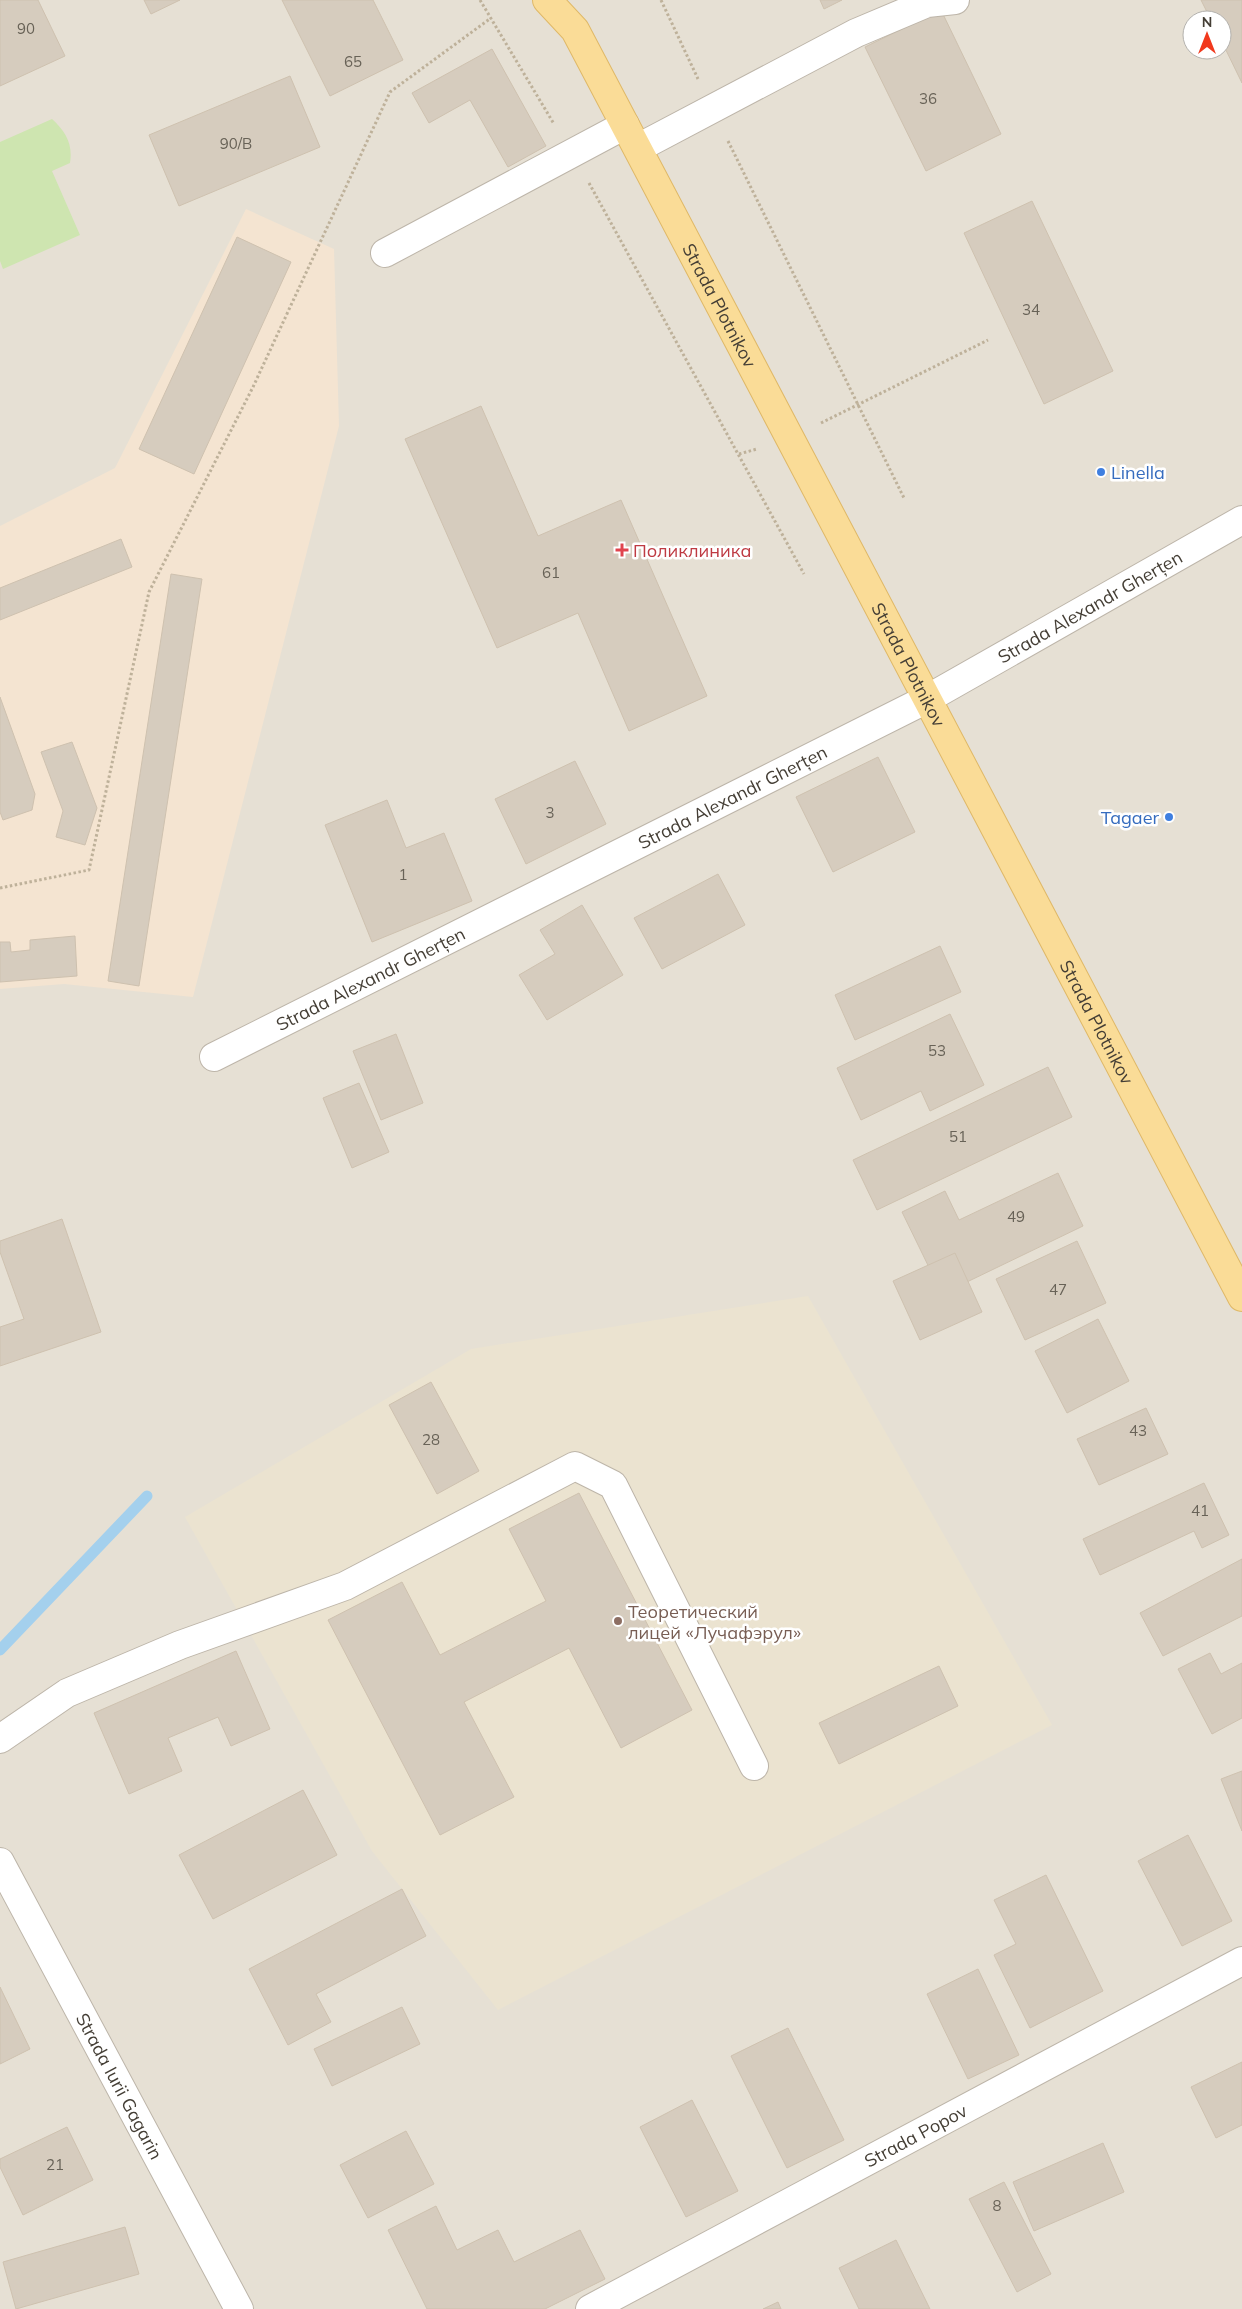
<svg xmlns="http://www.w3.org/2000/svg" width="1242" height="2309" font-family="Mulish,sans-serif">
<style>
.residential{fill:#e6e0d4;fill-rule:evenodd}
.commercial{fill:#f4e4d1}
.education{fill:#ebe3d0}
.green{fill:#cee5b0}
.lines{fill:none;stroke-linecap:round;stroke-linejoin:round}
.stream{stroke:#a4d0ed;stroke-width:11}
.building{fill:#d6ccbe;stroke:#cec1af}
.minor-casing{stroke:#bdb5a9;stroke-width:30}
.major-casing{stroke:#dfb867;stroke-width:30}
.path{stroke:#beb19a;stroke-width:3;stroke-dasharray:2.5 2.5;stroke-linecap:butt}
.minor{stroke:#fff;stroke-width:28}
.major{stroke:#fadc97;stroke-width:28}
.shop-dot{fill:#3f7fe0;stroke:#fff;stroke-width:2}
.health-dot{fill:#e0444e;stroke:#fff;stroke-width:2}
.education-dot{fill:#8d6e63;stroke:#fff;stroke-width:2}
.labels{text-anchor:middle;dominant-baseline:central;stroke-width:5;stroke-linejoin:round;paint-order:stroke}
.number-label{font-size:15px;fill:#686257}
.street-label{font-size:18px;fill:#443e35;stroke:#fff}
.shop-label{font-size:18px;fill:#366cbe;stroke:#fff;text-anchor:start}
.health-label{font-size:18px;fill:#be3a42;stroke:#fff;text-anchor:start}
.education-label{font-size:18px;fill:#785e54;stroke:#fff;text-anchor:start}
</style>
<rect width="100%" height="100%" fill="#f2eee6"/>
<path class="residential" d="M0,0h1242v2309h-1242zM1192,20h30v30h-30z"/>
<polygon class="commercial" points="246,209 334,249 339,426 193,997 64,984 0,989 0,526 115,468"/>
<polygon class="education" points="808,1296 1052,1725 498,2010 372,1851 185,1517 471,1349"/>
<path class="green" d="M52,119c14,13 21,25 18,44l-18,8 28,64 -77,34 -3,-8v-119z"/>
<g class="lines">
<polyline class="stream" points="0,1650 147,1496"/>
</g>
<g class="building">
<polygon points="0,0 38,0 65,56 0,86"/>
<polygon points="144,0 180,0 151,14"/>
<polygon points="282,0 373,0 403,60 330,96"/>
<polygon points="820,0 842,0 824,9"/>
<polygon points="1201,0 1242,0 1242,83 1222,42 1222,20 1211,20"/>
<polygon points="941,10 1001,134 926,171 865,47"/>
<polygon points="492,49 546,146 508,167 470,100 429,123 412,93"/>
<polygon points="290,76 320,147 179,206 149,135"/>
<polygon points="1032,201 1113,371 1044,404 964,233"/>
<polygon points="237,237 291,262 194,474 139,449"/>
<polygon points="481,406 538,536 621,500 707,696 629,731 578,613 497,648 405,439"/>
<polygon points="121,539 132,567 0,620 0,588"/>
<polygon points="171,574 202,579 139,986 108,981"/>
<polygon points="0,697 35,794 32,810 3,820 0,812"/>
<polygon points="72,742 97,808 85,845 56,837 63,811 41,752"/>
<polygon points="878,757 915,832 833,872 796,797"/>
<polygon points="575,761 606,824 526,864 495,799"/>
<polygon points="387,800 406,848 444,833 472,901 372,942 325,825"/>
<polygon points="718,874 745,925 662,969 634,918"/>
<polygon points="582,905 623,975 547,1020 519,975 555,954 540,930"/>
<polygon points="75,936 77,976 0,982 0,942 10,942 11,952 30,950 30,940"/>
<polygon points="940,946 961,992 855,1040 835,995"/>
<polygon points="950,1014 984,1085 930,1111 921,1091 861,1120 837,1068"/>
<polygon points="396,1034 423,1103 381,1120 353,1051"/>
<polygon points="1048,1067 1072,1117 877,1210 853,1160"/>
<polygon points="359,1083 389,1152 352,1168 323,1098"/>
<polygon points="1058,1173 1083,1226 942,1294 902,1212 945,1191 959,1220"/>
<polygon points="62,1219 101,1332 0,1366 0,1327 24,1319 0,1252 0,1241"/>
<polygon points="1077,1241 1106,1303 1025,1340 996,1279"/>
<polygon points="955,1253 982,1312 920,1340 893,1281"/>
<polygon points="1098,1319 1129,1381 1067,1413 1035,1351"/>
<polygon points="431,1382 479,1471 437,1494 389,1405"/>
<polygon points="1146,1408 1168,1454 1099,1485 1077,1439"/>
<polygon points="1204,1483 1229,1535 1202,1548 1194,1531 1100,1575 1083,1539"/>
<polygon points="579,1493 692,1710 621,1748 569,1648 464,1702 514,1797 440,1835 328,1620 402,1582 440,1655 546,1601 509,1529"/>
<polygon points="1242,1559 1242,1616 1163,1656 1140,1613"/>
<polygon points="236,1651 270,1729 231,1746 218,1717 168,1738 182,1771 129,1794 94,1713"/>
<polygon points="1210,1653 1221,1674 1242,1663 1242,1718 1212,1734 1178,1669"/>
<polygon points="939,1666 958,1706 839,1764 819,1723"/>
<polygon points="1242,1771 1242,1831 1221,1779"/>
<polygon points="303,1790 337,1855 213,1919 179,1855"/>
<polygon points="1188,1835 1232,1921 1182,1946 1138,1861"/>
<polygon points="1046,1875 1103,1991 1030,2028 994,1955 1016,1944 994,1900"/>
<polygon points="402,1889 426,1936 316,1994 331,2022 288,2045 249,1969"/>
<polygon points="978,1969 1019,2055 968,2079 927,1994"/>
<polygon points="0,1987 30,2049 0,2064"/>
<polygon points="402,2007 420,2044 332,2086 314,2049"/>
<polygon points="788,2028 844,2140 787,2168 731,2056"/>
<polygon points="1242,2062 1242,2125 1216,2138 1191,2087"/>
<polygon points="692,2100 738,2191 686,2217 640,2127"/>
<polygon points="67,2127 93,2180 23,2215 0,2167 0,2159"/>
<polygon points="406,2131 434,2184 368,2218 340,2165"/>
<polygon points="1103,2143 1124,2192 1034,2231 1013,2182"/>
<polygon points="1004,2182 1051,2274 1017,2292 969,2199"/>
<polygon points="436,2206 457,2250 498,2230 514,2262 580,2230 605,2279 545,2309 427,2309 388,2230"/>
<polygon points="125,2227 139,2274 16,2309 3,2262"/>
<polygon points="896,2240 930,2309 859,2309 839,2268"/>
<polygon points="778,2302 781,2309 763,2309"/>
</g>
<g class="lines">
<g class="minor-casing">
<g id="minor">
<polyline points="638,148 856,33 927,3 955,0"/>
<polyline points="385,253 625,125"/>
<path id="s1" d="M214,1057l713,-358 315,-179"/>
<polyline points="0,1739 67,1693 180,1645 345,1586 575,1466 613,1485 754,1766"/>
<path id="s2" d="M0,1862l239,447"/>
<path id="s3" d="M590,2309l652,-348"/>
</g>
</g>
<g class="major-casing">
<g id="major">
<path id="s4" d="M547,0l28,30 667,1267"/>
</g>
</g>
<g class="path">
<polyline points="480,0 554,124"/>
<polyline points="661,0 698,79"/>
<polyline points="728,141 904,498"/>
<polyline points="589,183 804,574"/>
<polyline points="821,423 988,340"/>
<polyline points="739,454 757,449"/>
<polyline points="0,888 89,870 149,592 253,387 390,92 491,18"/>
</g>
<use href="#minor" class="minor"/>
<use href="#major" class="major"/>
</g>
<g class="shop-dot">
<circle cx="1101" cy="472" r="5"/>
<circle cx="1169" cy="817" r="5"/>
</g>
<path class="health-dot" d="M619.5 542.5h5v5h5v5h-5v5h-5v-5h-5v-5h5z"/>
<circle class="education-dot" cx="618" cy="1621" r="5"/>
<g class="labels">
<g class="number-label">
<text x="26" y="28">90</text>
<text x="353" y="61">65</text>
<text x="928" y="98">36</text>
<text x="236" y="143">90/B</text>
<text x="1031" y="309">34</text>
<text x="551" y="572">61</text>
<text x="550" y="812">3</text>
<text x="403" y="874">1</text>
<text x="937" y="1050">53</text>
<text x="958" y="1136">51</text>
<text x="1016" y="1216">49</text>
<text x="1058" y="1289">47</text>
<text x="1138" y="1430">43</text>
<text x="431" y="1439">28</text>
<text x="1200" y="1510">41</text>
<text x="55" y="2164">21</text>
<text x="997" y="2205">8</text>
</g>
<g class="street-label">
<text stroke="none"><textPath href="#s4" startOffset="352">Strada Plotnikov</textPath></text>
<text stroke="none"><textPath href="#s1" startOffset="985">Strada Alexandr Gherțen</textPath></text>
<text stroke="none"><textPath href="#s4" startOffset="758">Strada Plotnikov</textPath></text>
<text stroke="none"><textPath href="#s1" startOffset="580">Strada Alexandr Gherțen</textPath></text>
<text stroke="none"><textPath href="#s1" startOffset="175">Strada Alexandr Gherțen</textPath></text>
<text stroke="none"><textPath href="#s4" startOffset="1162">Strada Plotnikov</textPath></text>
<text stroke="none"><textPath href="#s2" startOffset="254">Strada Iurii Gagarin</textPath></text>
<text stroke="none"><textPath href="#s3" startOffset="369">Strada Popov</textPath></text>
</g>
<g class="shop-label">
<text x="1111" y="472">Linella</text>
<text x="1159" y="817" text-anchor="end">Tagaer</text>
</g>
<g class="health-label">
<text x="633" y="550">Поликлиника</text>
</g>
<g class="education-label">
<text x="628" y="1611">Теоретический<tspan x="628" dy="21">лицей «Лучафэрул»</tspan></text>
</g>
</g>
<g transform="translate(1207 35)"><circle r="24" fill="#ffffff" stroke="#b4b2ae"/>
<path d="M0-4L9 19L0 12L-9 19Z" fill="#f1391d"/>
<text y="-8" font-size="14" font-weight="bold" text-anchor="middle" fill="#443e35">N</text>
</g>
</svg>
